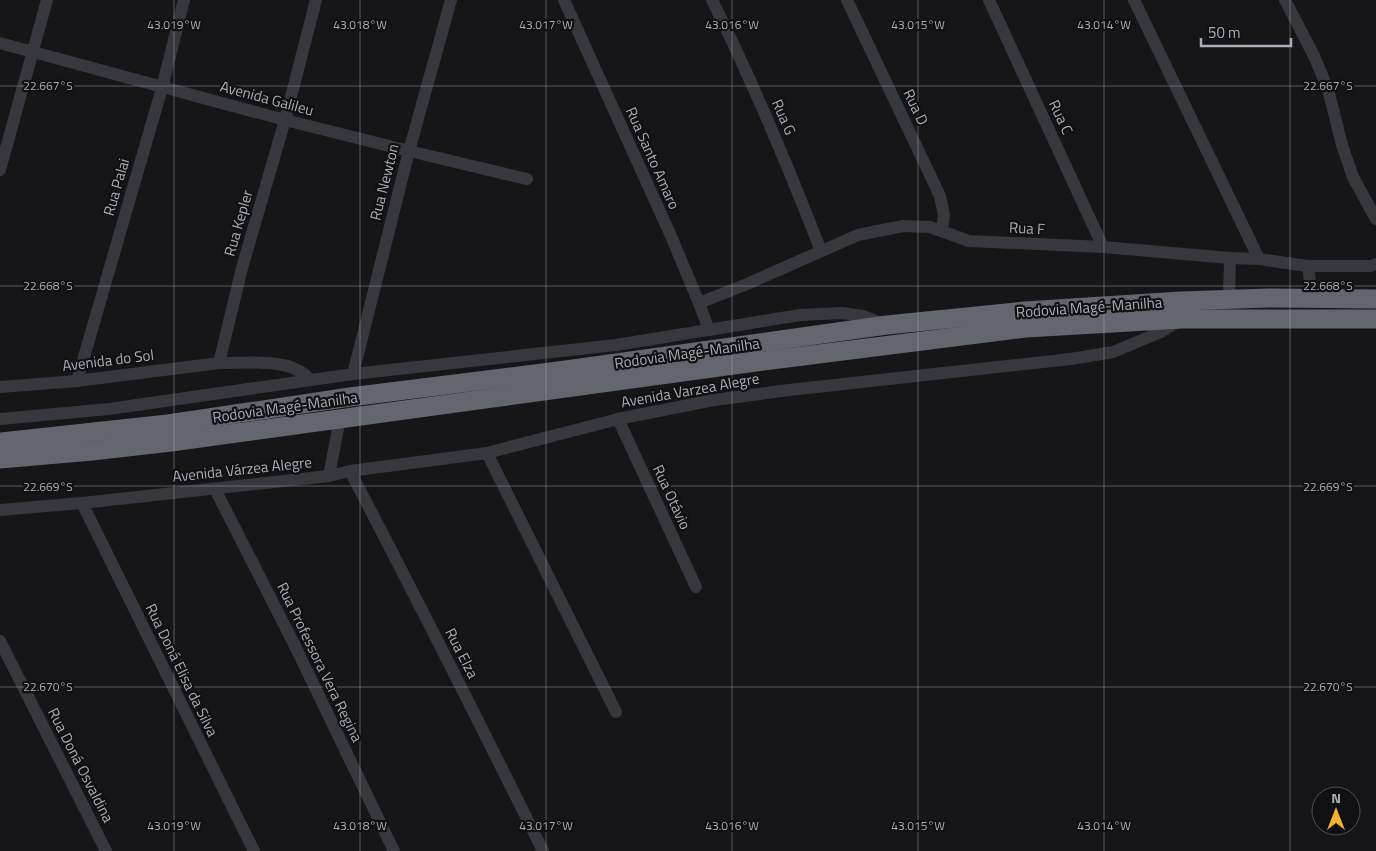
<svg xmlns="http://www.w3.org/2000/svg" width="1376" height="851" font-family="'Titillium Web',sans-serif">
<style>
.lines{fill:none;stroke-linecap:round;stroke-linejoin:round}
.minor{stroke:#37383d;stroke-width:12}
.highway{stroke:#63666e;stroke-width:19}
.ticks{fill:none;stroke:#a8adb8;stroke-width:1;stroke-opacity:0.45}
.labels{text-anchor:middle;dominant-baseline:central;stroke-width:4.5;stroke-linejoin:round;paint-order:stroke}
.street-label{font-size:15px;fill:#a8adb8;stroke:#111113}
.ticks-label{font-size:12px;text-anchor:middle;fill:#a8adb8;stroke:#111113;stroke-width:4.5;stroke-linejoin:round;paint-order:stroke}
</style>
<rect width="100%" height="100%" fill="#161618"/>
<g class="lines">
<g class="minor">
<polyline points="564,0 671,236 699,303 709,330"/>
<path d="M712,0c41,82 76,166 109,251"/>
<polyline points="847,0 940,196 944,215 942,230"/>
<polyline points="989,0 1103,247"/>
<polyline points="1134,0 1259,259"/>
<polyline points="1285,0 1314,56 1328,89 1342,145 1353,177 1376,219"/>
<polyline points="0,43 285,120 409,151 527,179"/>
<polyline points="0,170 47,0"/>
<polyline points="1308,266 1312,298"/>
<polyline points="1229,299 1230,258"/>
<polyline points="699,303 747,284 858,235 903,226 930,227 969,241 1103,247 1230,258 1259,259 1308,266 1371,266 1376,264"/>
<polyline points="353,374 409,151 451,0"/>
<path d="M310,380c-17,-23 -65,-17 -91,-17l23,-95 43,-148 31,-120"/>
<polyline points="77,381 162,88 184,0"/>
<polyline points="0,387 77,381 219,363"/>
<polyline points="0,419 109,409 353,374 616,345 800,315 842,313 863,316 884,324"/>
<polyline points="618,419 696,587"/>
<polyline points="487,453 616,712"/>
<path d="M350,471c66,126 130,253 193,380"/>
<polyline points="329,476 340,418"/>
<polyline points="215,489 295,646 394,851"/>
<polyline points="82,503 254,851"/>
<polyline points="0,510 82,503 329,476 350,471 487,453 618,419 714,400 789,390 1071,359 1113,352 1161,332 1179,321"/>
<polyline points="0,641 106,851"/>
</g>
<g class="highway">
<polyline points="0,442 168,424 350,397 566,370 887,325 1025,311 1181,301 1269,298 1376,299"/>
<polyline points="0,459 92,451 171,442 771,360 1026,328 1181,319 1376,319"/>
</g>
</g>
<path class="ticks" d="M174,0v851M360,0v851M546,0v851M732,0v851M918,0v851M1104,0v851M1290,0v851M0,86h1376M0,286h1376M0,486h1376M0,687h1376"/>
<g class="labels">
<g class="street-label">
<text transform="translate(267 98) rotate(15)">Avenida Galileu</text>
<text transform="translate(916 107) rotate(65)">Rua D</text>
<text transform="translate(784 117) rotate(66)">Rua G</text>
<text transform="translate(1061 117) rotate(65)">Rua C</text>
<text transform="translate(653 158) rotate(66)">Rua Santo Amaro</text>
<text transform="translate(384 182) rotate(-76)">Rua Newton</text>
<text transform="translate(116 187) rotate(-74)">Rua Palai</text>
<text transform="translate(238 223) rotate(-74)">Rua Kepler</text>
<text transform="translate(1027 228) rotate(3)">Rua F</text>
<text transform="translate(1089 307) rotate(-4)">Rodovia Magé-Manilha</text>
<text transform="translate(687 353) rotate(-8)">Rodovia Magé-Manilha</text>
<text transform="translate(108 360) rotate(-7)">Avenida do Sol</text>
<text transform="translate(690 390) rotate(-10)">Avenida Varzea Alegre</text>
<text transform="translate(285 407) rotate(-8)">Rodovia Magé-Manilha</text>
<text transform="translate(242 469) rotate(-6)">Avenida Várzea Alegre</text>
<text transform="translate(672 497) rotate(65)">Rua Otávio</text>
<text transform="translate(462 653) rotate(63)">Rua Elza</text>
<text transform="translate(320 662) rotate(64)">Rua Professora Vera Regina</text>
<text transform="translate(182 670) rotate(64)">Rua Doná Elisa da Silva</text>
<text transform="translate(81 765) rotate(63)">Rua Doná Osvaldina</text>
</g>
</g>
<g class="ticks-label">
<text x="174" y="29">43.019°W</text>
<text x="360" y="29">43.018°W</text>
<text x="546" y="29">43.017°W</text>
<text x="732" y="29">43.016°W</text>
<text x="918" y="29">43.015°W</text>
<text x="1104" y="29">43.014°W</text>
<text x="48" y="90">22.667°S</text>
<text x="1328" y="90">22.667°S</text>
<text x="48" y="290">22.668°S</text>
<text x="1328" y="290">22.668°S</text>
<text x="48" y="491">22.669°S</text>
<text x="1328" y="491">22.669°S</text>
<text x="48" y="691">22.670°S</text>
<text x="1328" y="691">22.670°S</text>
<text x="174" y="830">43.019°W</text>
<text x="360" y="830">43.018°W</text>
<text x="546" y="830">43.017°W</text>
<text x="732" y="830">43.016°W</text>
<text x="918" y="830">43.015°W</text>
<text x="1104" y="830">43.014°W</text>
</g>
<g transform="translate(1336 811)"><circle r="24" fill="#111113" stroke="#4d4f55"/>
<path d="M0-4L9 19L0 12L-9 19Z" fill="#f2b134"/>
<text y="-8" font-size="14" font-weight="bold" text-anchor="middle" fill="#a8adb8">N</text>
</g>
<path d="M1201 38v8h90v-8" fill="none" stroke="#a8adb8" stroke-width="2.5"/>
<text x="1208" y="38" font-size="15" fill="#a8adb8" stroke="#111113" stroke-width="4" paint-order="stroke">50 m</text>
</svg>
